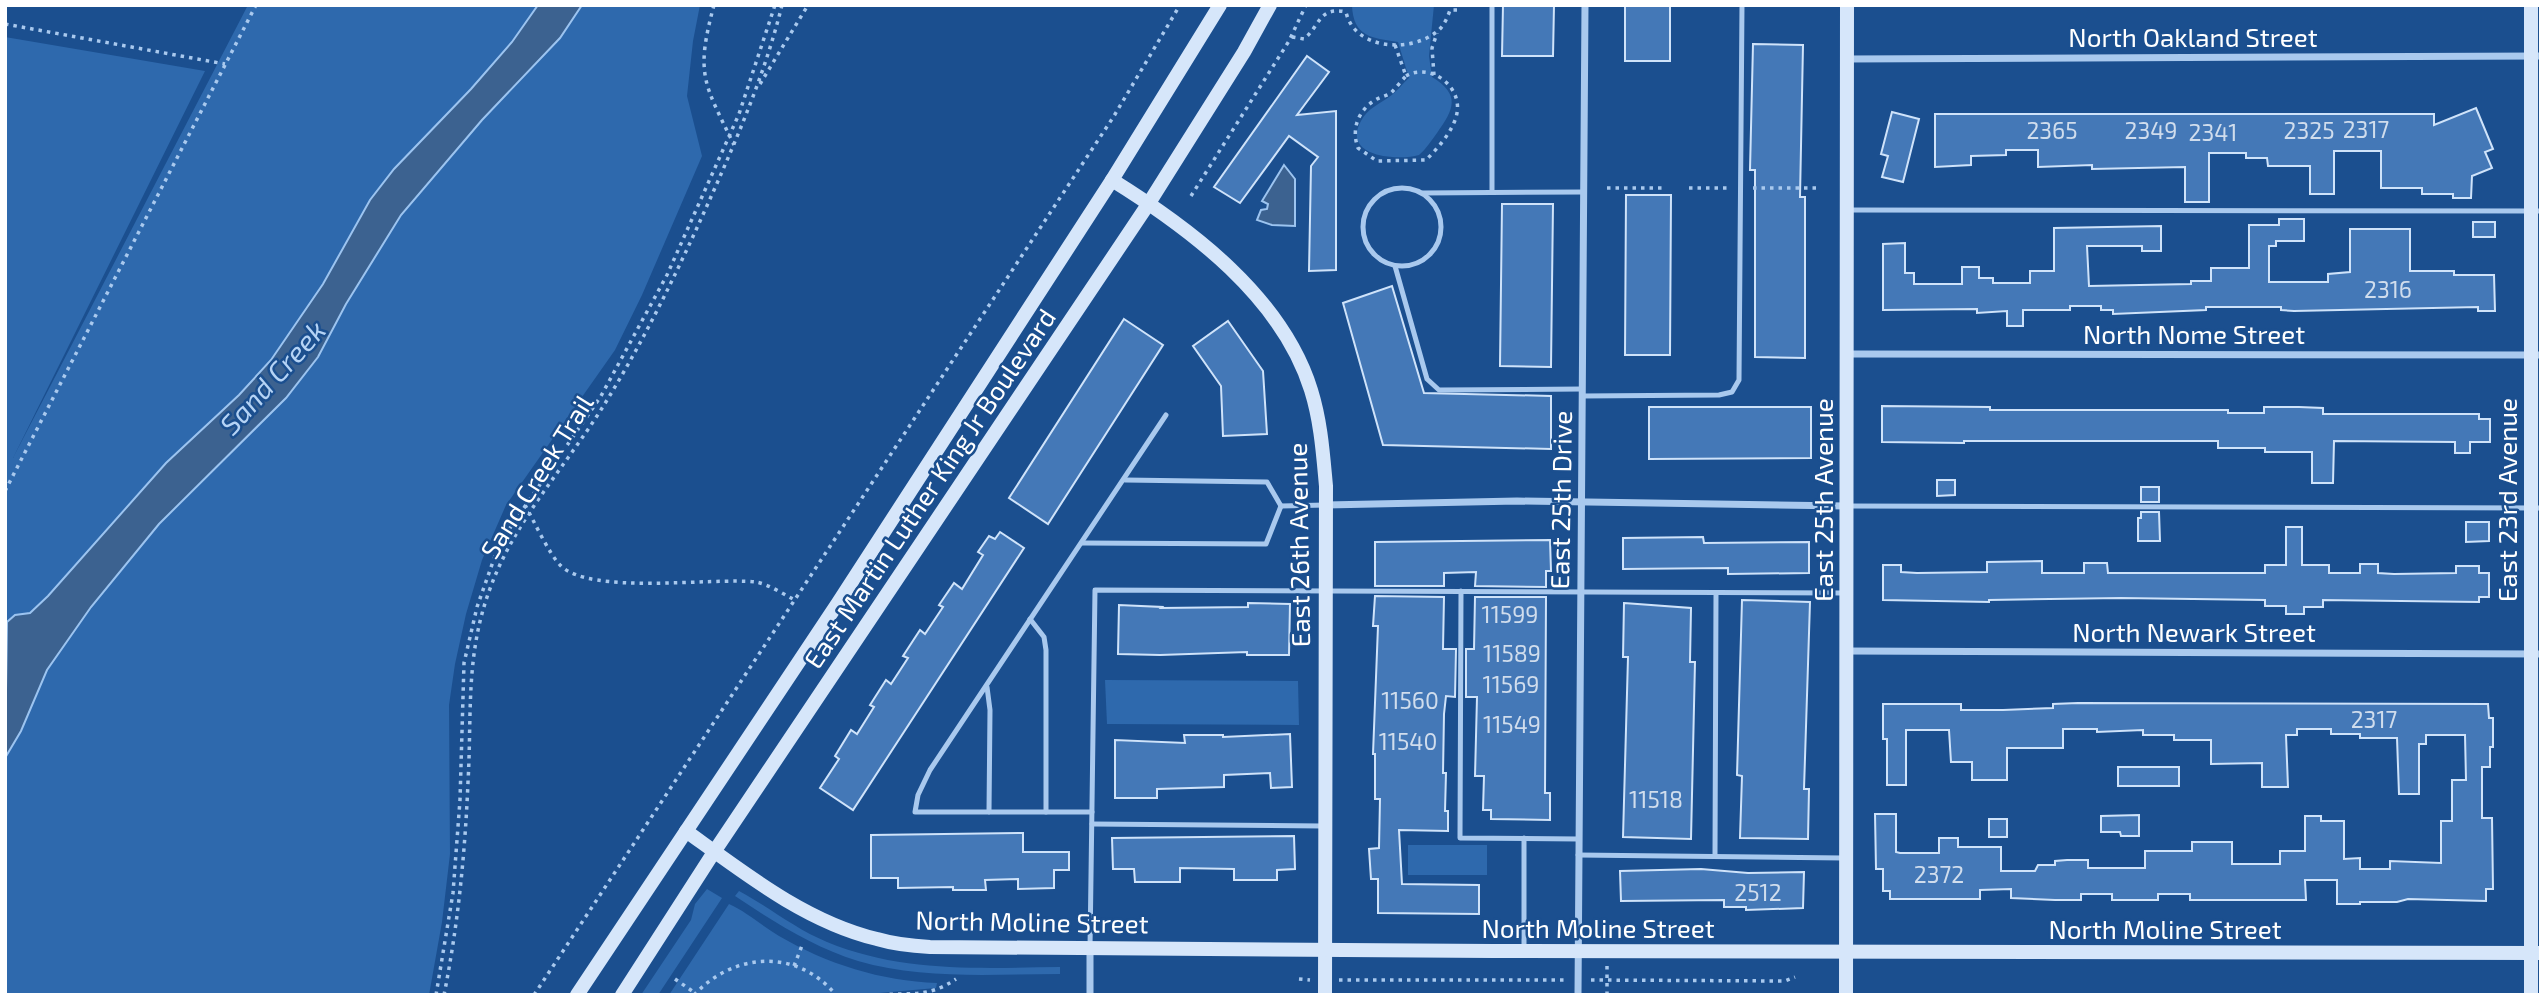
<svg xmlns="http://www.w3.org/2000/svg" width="2546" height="1000" font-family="'Exo 2',sans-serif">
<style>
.green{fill:#2e69ad}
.water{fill:#3c6290;stroke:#9cc4f0;stroke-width:2}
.building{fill:#4478b7;stroke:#cfe3fa;stroke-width:2}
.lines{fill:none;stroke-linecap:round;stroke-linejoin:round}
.path{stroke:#a9c9ee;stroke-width:3.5;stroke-dasharray:3.5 5;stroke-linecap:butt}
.lane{stroke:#a9c9ee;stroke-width:5}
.street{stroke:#a9c9ee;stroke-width:7}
.secondary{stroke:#d6e6fa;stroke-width:14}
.labels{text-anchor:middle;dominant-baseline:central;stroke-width:5;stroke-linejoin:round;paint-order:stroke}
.number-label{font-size:23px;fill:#d0dded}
.street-label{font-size:26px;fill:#fff;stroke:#1b4f8f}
.water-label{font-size:28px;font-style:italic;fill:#b5d3f5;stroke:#1b4f8f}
</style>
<rect width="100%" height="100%" fill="#1b4f8f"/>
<g class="green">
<polygon points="248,5 700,5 693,41 687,96 702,156 642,295 615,350 506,505 482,560 466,614 455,664 449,705 450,854 442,922 429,995 5,995 5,37 205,71 13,458"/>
<path d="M1352,5h82l-5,51 3,21c29,18 22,32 5,56 -6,8 -11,16 -18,22 -21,6 -78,2 -58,-34 7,-13 17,-16 28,-24 8,-5 13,-13 20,-19l-11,-36c-26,-4 -45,-5 -46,-37z"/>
<polygon points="1105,680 1298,681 1299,725 1107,724"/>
<rect x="1408" y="845" width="79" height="30"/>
<polygon points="707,889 722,898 658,995 641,995 691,920 695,904"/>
<path d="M739,891c30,16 56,38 88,51 75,31 153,26 233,25v7c-66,0 -137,6 -202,-13 -45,-14 -84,-39 -123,-65z"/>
<path d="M729,904c18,8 33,22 50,32 48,28 102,45 158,47l-1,5 -79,7h-188z"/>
</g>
<g class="water">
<polygon points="538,5 582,5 560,38 482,120 401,215 346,304 318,357 286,398 159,524 91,607 47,670 21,731 5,758 7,622 15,615 30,613 48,596 166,463 239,395 271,360 323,284 370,200 394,169 471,89 512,42"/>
<polygon points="1284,165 1295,179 1295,226 1272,225 1257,220 1261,210 1267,209 1268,204 1262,201"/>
</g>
<g class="building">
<polygon points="1503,5 1554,5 1553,56 1502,56"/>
<rect x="1625" y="5" width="45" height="56"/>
<polygon points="1753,44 1803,45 1800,197 1805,197 1805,358 1755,357 1755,170 1750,170"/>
<polygon points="1307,56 1329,72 1297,115 1336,111 1336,270 1309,271 1311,166 1318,157 1289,136 1240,203 1214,187"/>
<polygon points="2476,108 2493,149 2485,152 2492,168 2472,176 2471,198 2453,198 2453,194 2422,194 2422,188 2381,188 2381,151 2334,151 2334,194 2310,194 2310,166 2268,166 2267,158 2246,158 2246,153 2209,153 2209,202 2185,202 2185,167 2092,169 2092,165 2038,167 2038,150 2006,150 2006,155 1971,156 1971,165 1935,167 1935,114 2434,114 2434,125"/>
<polygon points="1892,112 1919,119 1903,182 1882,177 1888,156 1881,154"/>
<polygon points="1626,195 1671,195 1670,355 1625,355"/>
<polygon points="1502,204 1553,204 1551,367 1500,366"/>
<polygon points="2279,219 2304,219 2304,241 2276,241 2276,246 2269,246 2269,282 2328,282 2328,274 2350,272 2350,229 2410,229 2410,271 2454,271 2454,275 2494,275 2495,311 2478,311 2478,307 2294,311 2281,310 2281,307 2206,307 2206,310 2113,314 2113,310 2101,310 2101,306 2070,306 2070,310 2023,310 2023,326 2007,326 2007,311 1977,313 1977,309 1883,310 1883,244 1905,243 1905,273 1914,273 1914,284 1962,284 1962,267 1979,267 1979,278 1993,278 1993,283 2030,283 2030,271 2054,271 2054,228 2161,226 2161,251 2142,251 2142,246 2087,246 2089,286 2191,284 2191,281 2211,281 2211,268 2249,268 2249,225 2279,225"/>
<rect x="2473" y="222" width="22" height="15"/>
<polygon points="1392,286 1424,393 1551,396 1551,449 1383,445 1343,303"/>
<polygon points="1124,319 1163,345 1048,524 1009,498"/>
<polygon points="1228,321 1263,371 1267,434 1223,436 1221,386 1193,346"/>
<polygon points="1882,406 1990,407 1990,410 2228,410 2228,413 2264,413 2264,407 2299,407 2323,408 2323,414 2479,414 2479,419 2490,419 2490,442 2470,442 2470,453 2455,453 2455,442 2334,441 2333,483 2312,483 2312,452 2265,452 2265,448 2218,448 2218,441 1964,441 1964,443 1882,442"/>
<polygon points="1649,407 1811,407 1811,458 1649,459"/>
<polygon points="1937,480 1955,480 1955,495 1937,496"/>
<rect x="2141" y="487" width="18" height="15"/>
<polygon points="2141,512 2159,512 2160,541 2138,541 2138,518 2141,518"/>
<polygon points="2466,522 2489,522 2489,541 2466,542"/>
<polygon points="2286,527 2302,527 2302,565 2329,565 2329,573 2360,573 2360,564 2378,564 2378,573 2394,574 2456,573 2456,566 2479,566 2479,573 2489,573 2489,597 2479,597 2479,602 2323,600 2323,607 2304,607 2304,614 2286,614 2286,606 2265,606 2265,600 2121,598 1989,600 1989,602 1883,600 1883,565 1901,565 1901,572 1917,573 1987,572 1987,562 2042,561 2042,573 2084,573 2084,563 2107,563 2108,573 2265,573 2265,565 2286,565"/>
<polygon points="1000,532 1024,548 853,810 820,788 839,759 835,756 851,730 857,734 874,707 870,705 886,680 891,684 908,658 903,656 920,630 925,634 943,607 939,605 954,583 962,589 983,555 978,552 989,536 995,539"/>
<polygon points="1703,537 1704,543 1809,542 1809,573 1728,574 1728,568 1623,569 1623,538"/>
<polygon points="1550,540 1551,571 1546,571 1546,587 1475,586 1476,572 1444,573 1444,586 1375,586 1375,542"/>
<polygon points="1375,596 1444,597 1443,649 1456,649 1455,697 1446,696 1444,714 1443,773 1446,773 1445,811 1448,811 1448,831 1399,830 1402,884 1479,885 1479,914 1378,913 1378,879 1371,879 1369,849 1379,848 1380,799 1375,799 1375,754 1373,754 1378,626 1373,626"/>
<polygon points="1475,597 1546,597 1545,793 1550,793 1550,820 1491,819 1491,810 1483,810 1484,776 1475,776 1477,697 1466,697 1466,649 1474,649"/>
<polygon points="1742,600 1810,602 1804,789 1809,789 1808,839 1740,838 1742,776 1737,775"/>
<polygon points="1248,603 1290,604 1289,655 1247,655 1247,652 1160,655 1118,654 1119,605 1162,607 1161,608 1248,607"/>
<polygon points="1624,603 1691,608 1690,662 1695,662 1691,839 1623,837 1628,657 1623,657"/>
<polygon points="2078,703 2488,704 2489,718 2493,718 2493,747 2490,747 2490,767 2482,767 2482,818 2492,818 2493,889 2486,889 2486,901 2408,899 2397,902 2360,902 2360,904 2337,904 2337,880 2305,880 2306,900 2190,900 2190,894 2158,894 2158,900 2112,900 2112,894 2081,894 2081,900 2055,900 2011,898 2011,889 1980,890 1980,899 1890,899 1890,891 1883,891 1883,869 1876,869 1875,814 1896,814 1896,852 1900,853 1939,853 1939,838 1958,838 1958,847 2001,847 2001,871 2035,871 2038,865 2055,865 2055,861 2067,860 2088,860 2088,868 2145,868 2145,851 2192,851 2192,842 2232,842 2232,864 2280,864 2280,851 2305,851 2305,816 2321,816 2321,821 2344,821 2344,859 2360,858 2360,869 2390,869 2390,861 2441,863 2441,821 2452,821 2452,780 2466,780 2465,735 2426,735 2426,744 2419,744 2419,794 2399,794 2397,738 2360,738 2360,734 2331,734 2331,729 2297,729 2297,735 2286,735 2288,787 2262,787 2262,763 2211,764 2211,740 2174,740 2174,735 2143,735 2143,730 2097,732 2097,729 2063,729 2063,748 2007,748 2007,780 1972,780 1972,762 1951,762 1949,730 1906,730 1906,785 1887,785 1887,739 1883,739 1883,704 1961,704 1961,710 2003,710 2053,708 2053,704"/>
<polygon points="1290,734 1292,787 1271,788 1270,773 1224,775 1224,787 1157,789 1157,798 1115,798 1115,740 1185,743 1184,735 1223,735 1223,737"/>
<rect x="2118" y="767" width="61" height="19"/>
<polygon points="2139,815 2139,836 2121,836 2120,832 2101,832 2101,816"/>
<rect x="1989" y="819" width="18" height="18"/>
<polygon points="1023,833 1023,852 1069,852 1069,870 1054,870 1054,888 1018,889 1018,879 985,880 986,890 953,890 953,887 898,888 898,878 871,878 871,835"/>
<polygon points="1294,836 1295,869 1277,870 1277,880 1234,880 1234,869 1180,868 1180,882 1135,882 1134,869 1113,869 1112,838"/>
<polygon points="1701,869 1748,873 1804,872 1803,908 1746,910 1746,907 1724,907 1724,900 1621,901 1620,871"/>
</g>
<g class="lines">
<g class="path">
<path d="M714,5c-19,70 -10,78 20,140"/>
<polyline points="5,24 225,64"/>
<path d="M1292,37l12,2c16,-13 15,-33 42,-27 8,37 62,41 89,21 8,-5 12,-14 15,-23h8"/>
<path d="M1395,45l11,31c-5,5 -10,12 -15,17 -5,3 -11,4 -16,7 -17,11 -24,29 -17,48l19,13 49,-1c12,-12 28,-30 31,-47 5,-27 -27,-51 -51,-37"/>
<polyline points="1434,75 1432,48 1437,33"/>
<polyline points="760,84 808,5"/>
<polyline points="1607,188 1663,188"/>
<polyline points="1689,188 1727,188"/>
<polyline points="1753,188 1818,188"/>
<polyline points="1191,196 1289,41 1306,5"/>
<polyline points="5,491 256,5"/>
<path d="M525,505c9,16 23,47 35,60 30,31 152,12 196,17 12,2 27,12 39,18"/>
<polyline points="794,966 803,943"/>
<polyline points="675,979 695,993"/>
<polyline points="1299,979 1310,980"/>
<polyline points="1339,980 1566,980"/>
<polyline points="1591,980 1785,981 1795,977"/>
<polyline points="436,995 453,893 460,800 464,663 477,607 495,556 510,528 601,396 667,275 739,114 775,5"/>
<path d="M444,995c14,-70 21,-141 24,-213 4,-70 -3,-128 23,-196 25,-67 75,-120 113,-181 44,-71 80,-147 114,-224 25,-57 49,-115 64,-176"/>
<polyline points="534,995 1114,116 1180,5"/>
<path d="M694,995c40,-43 103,-47 142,0"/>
<path d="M881,995c31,-3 47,3 75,-16"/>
<polyline points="1607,995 1607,965"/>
</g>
<g class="lane">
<circle cx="1402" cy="227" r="39"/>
<polyline points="1492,191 1492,5"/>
<polyline points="1422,193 1584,192"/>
<polyline points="1847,210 2541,211"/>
<polyline points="1395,266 1427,379 1439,390 1582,389"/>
<polyline points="1582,396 1719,395 1732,392 1739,380 1742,5"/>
<polyline points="1125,480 1267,482 1281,506"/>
<polyline points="1281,506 1326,505"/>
<polyline points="1847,506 2541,508"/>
<polyline points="1082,543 1266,544 1281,506"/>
<polyline points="1461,591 1460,838 1578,839"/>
<polyline points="1030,619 1044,637 1046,650 1046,812"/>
<polyline points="987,687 990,710 989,812"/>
<polyline points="1092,812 915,812 918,795 930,770 1166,415"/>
<polyline points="1092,824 1322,826"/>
<polyline points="1524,838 1524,948"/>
<polyline points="1578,855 1843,858"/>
<polyline points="1715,855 1716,593"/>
<polyline points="1090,947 1095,590 1844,593"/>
</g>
<g class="street">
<polyline points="1846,59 2541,56"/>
<polyline points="1847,354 2541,355"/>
<polyline points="1326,505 1517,501 1846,506"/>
<polyline points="1847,651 2541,654"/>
<polyline points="1090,948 1090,995"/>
<polyline points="1578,995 1585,5"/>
</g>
<g class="secondary">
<polyline points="2531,5 2531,995"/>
<path d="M1112,180c79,49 170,117 199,210 10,32 12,64 15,96l-1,509"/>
<path d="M686,831c58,42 120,91 191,108 17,5 35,7 53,8l562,4 1049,2"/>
<polyline points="577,995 838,603 1112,180 1220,5"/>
<polyline points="622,995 714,852 1149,203 1244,52 1270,5"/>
<polyline points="1846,995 1847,5"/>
</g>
</g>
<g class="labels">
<g class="number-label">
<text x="2366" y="129">2317</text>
<text x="2052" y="130">2365</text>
<text x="2151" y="130">2349</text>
<text x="2309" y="130">2325</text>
<text x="2213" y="132">2341</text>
<text x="2388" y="289">2316</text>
<text x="1510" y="614">11599</text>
<text x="1512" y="653">11589</text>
<text x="1511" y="684">11569</text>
<text x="1410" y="700">11560</text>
<text x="2374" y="719">2317</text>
<text x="1512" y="724">11549</text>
<text x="1408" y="741">11540</text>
<text x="1656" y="799">11518</text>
<text x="1939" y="874">2372</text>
<text x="1758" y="892">2512</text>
</g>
<g class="street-label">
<text x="2193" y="36">North Oakland Street</text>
<text x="2194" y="333">North Nome Street</text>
<text transform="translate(536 476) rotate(-58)">Sand Creek Trail</text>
<text transform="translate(929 488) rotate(-56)">East Martin Luther King Jr Boulevard</text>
<text transform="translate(1560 500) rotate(-89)">East 25th Drive</text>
<text transform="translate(1822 500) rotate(-90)">East 25th Avenue</text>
<text transform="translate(2506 500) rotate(-90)">East 23rd Avenue</text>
<text transform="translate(1298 545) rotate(-91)">East 26th Avenue</text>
<text x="2194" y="631">North Newark Street</text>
<text transform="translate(1032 921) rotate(1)">North Moline Street</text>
<text x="1598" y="927">North Moline Street</text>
<text x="2165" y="928">North Moline Street</text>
</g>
<g class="water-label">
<text transform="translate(272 377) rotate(-48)">Sand Creek</text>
</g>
</g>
<rect width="2546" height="1000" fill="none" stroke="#ffffff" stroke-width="14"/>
</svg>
